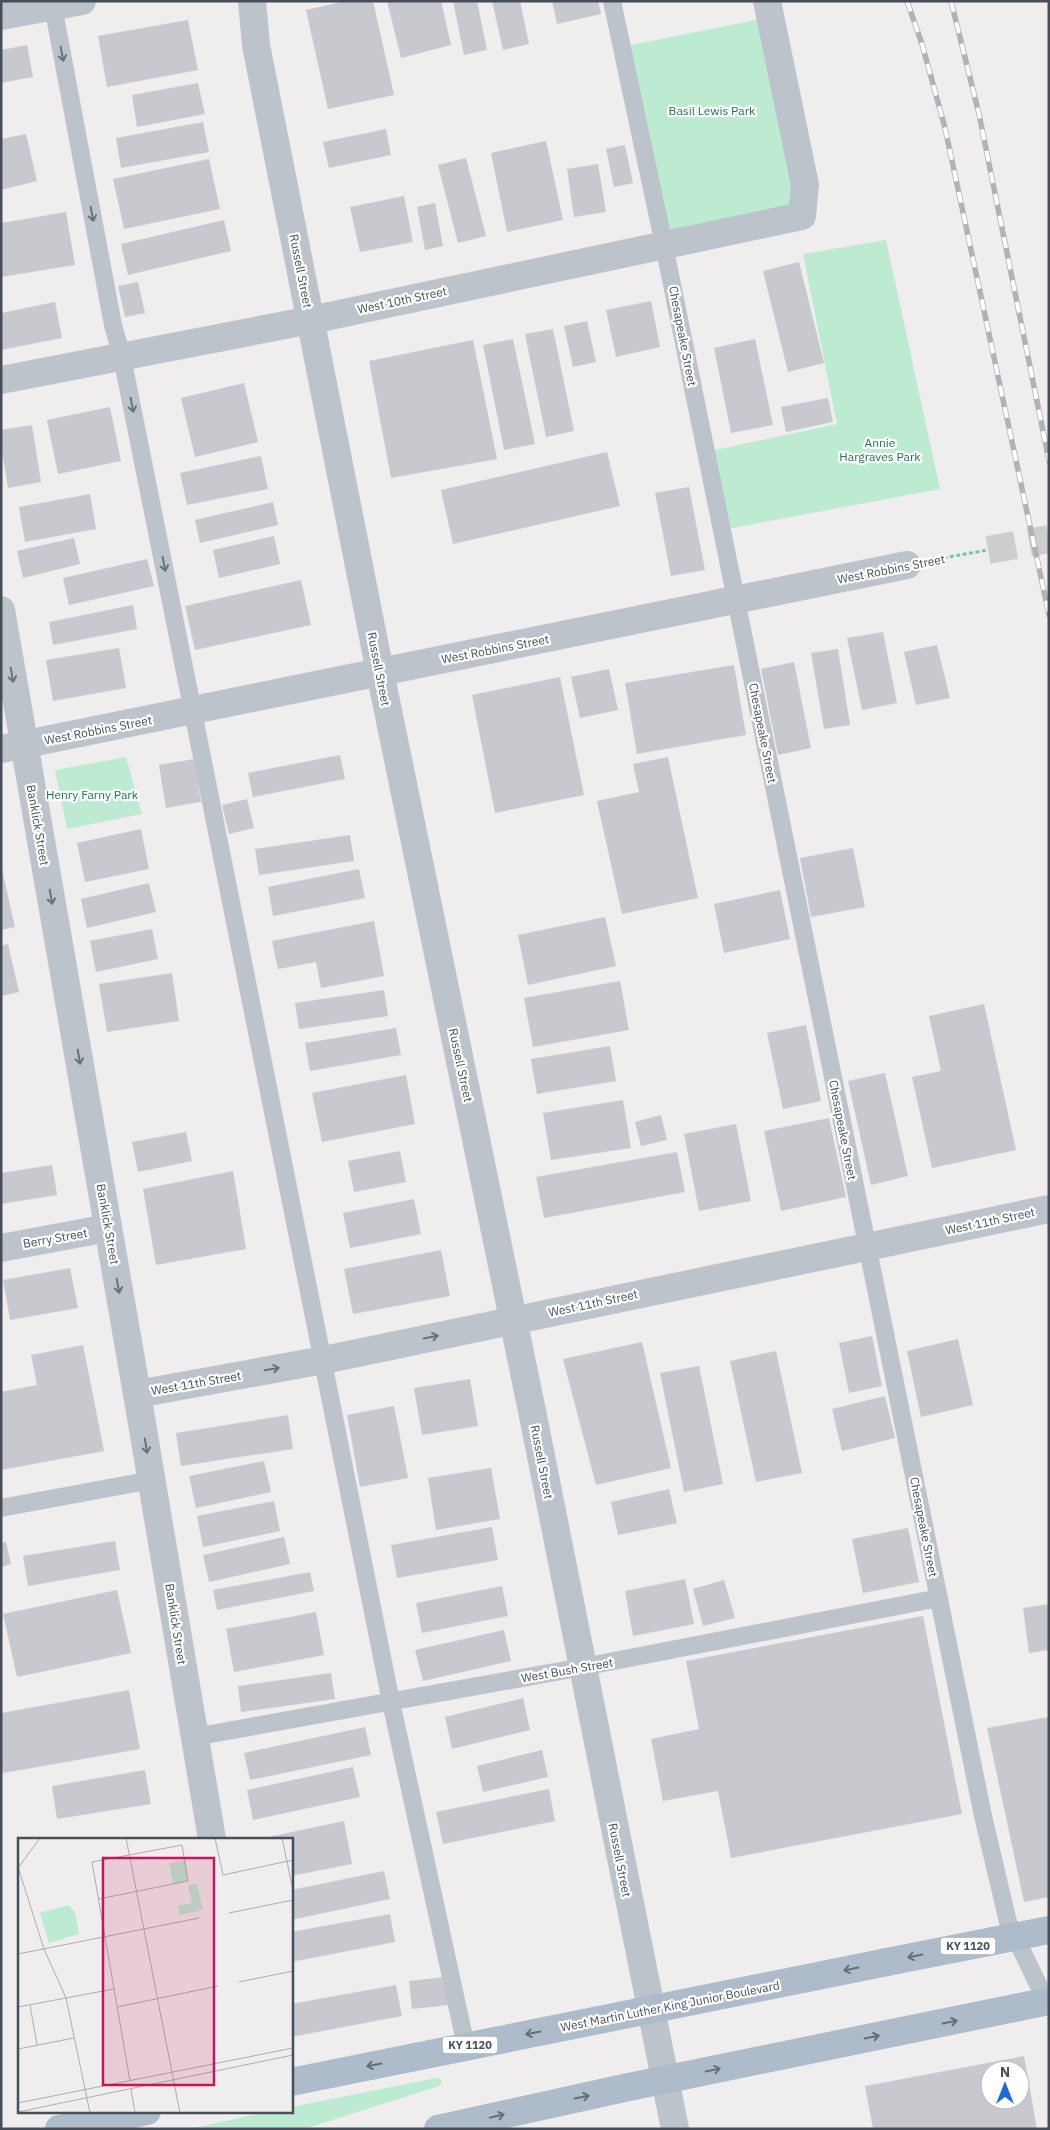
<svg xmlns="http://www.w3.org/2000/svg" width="1050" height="2130" font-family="'IBM Plex Sans',sans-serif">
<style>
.green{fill:#bdebd1}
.building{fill:#c7c9cf;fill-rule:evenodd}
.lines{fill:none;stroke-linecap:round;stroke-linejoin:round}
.minor-tunnel{stroke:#cdcdcf;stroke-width:28;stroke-dasharray:28 14;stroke-linecap:butt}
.path{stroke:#77c6a3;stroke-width:3;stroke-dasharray:4 2.5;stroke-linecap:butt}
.service{stroke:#bcc3cb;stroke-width:18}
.minor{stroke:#bcc3cb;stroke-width:28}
.tertiary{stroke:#bcc3cb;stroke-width:28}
.primary{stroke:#aebbca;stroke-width:28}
.rail-casing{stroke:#afb2b7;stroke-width:5.5}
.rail{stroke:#fff;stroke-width:4;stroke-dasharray:11;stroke-linecap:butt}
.primary-bridge{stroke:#aebbca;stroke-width:28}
.oneway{stroke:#69727b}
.oneway2{stroke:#656f7b}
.labels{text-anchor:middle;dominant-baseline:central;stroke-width:4.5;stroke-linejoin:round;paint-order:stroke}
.shield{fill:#fff;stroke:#7e848b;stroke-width:1}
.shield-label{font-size:11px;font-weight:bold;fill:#464f59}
.park-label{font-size:12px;fill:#1c754c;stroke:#fff}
.street-label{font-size:12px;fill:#464f59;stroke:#fff}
.inset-road{fill:none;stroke:#abaeb2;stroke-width:1}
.view{fill:#c2185b;fill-opacity:0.15;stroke:#c2185b;stroke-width:2.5}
.inset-edge{fill:none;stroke:#464f59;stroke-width:2.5}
</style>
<rect width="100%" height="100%" fill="#efeded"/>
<g class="green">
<polygon points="770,17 802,216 664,245 622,47"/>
<polygon points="886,240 940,489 722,530 706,452 837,424 803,254"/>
<polygon points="126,757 142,814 67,829 55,770"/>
<polygon points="436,2078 440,2078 442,2082 439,2086 304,2129 189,2129 271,2111 291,2111 291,2107"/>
</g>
<g class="building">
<polygon points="346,1 373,1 394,95 328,109 306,10"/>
<polygon points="387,1 441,1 451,45 401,58"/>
<polygon points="453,1 477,1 487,50 464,55"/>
<polygon points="492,1 520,1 529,44 503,50"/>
<polygon points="552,1 598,1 601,14 557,24"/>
<polygon points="188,20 198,70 107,87 98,36"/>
<polygon points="27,45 33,77 1,83 1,50"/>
<polygon points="198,83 205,114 137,127 132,95"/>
<polygon points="203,122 209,152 121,168 116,138"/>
<polygon points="386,129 391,155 329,168 323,142"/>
<polygon points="26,134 37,181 1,190 1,139"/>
<polygon points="546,141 563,220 507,232 491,153"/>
<polygon points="625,145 633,183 614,187 606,149"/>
<polygon points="466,158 486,236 458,243 438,165"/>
<polygon points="209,159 220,209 124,229 113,179"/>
<polygon points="598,164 606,212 574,217 567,169"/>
<polygon points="404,196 413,242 360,252 350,207"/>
<polygon points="435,203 443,246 425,250 417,207"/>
<polygon points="66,212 75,265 1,277 1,223"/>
<polygon points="224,220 231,251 128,275 121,244"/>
<polygon points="799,262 824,363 788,372 763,271"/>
<polygon points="138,282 145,313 125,317 118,286"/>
<polygon points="651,301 660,347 616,357 606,310"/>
<polygon points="55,302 62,338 1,350 1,313"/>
<polygon points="587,321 596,362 573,367 564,326"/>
<polygon points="553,329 574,431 546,437 525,334"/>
<polygon points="513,339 535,444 504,450 483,345"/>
<polygon points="755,339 773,425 731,433 714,348"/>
<polygon points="473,340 497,459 391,478 369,361"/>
<polygon points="244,383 258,442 195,457 181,398"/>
<polygon points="828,398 833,422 786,432 781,407"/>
<polygon points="110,407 121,461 58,474 47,420"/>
<polygon points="32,425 41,482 8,488 1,445 1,430"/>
<polygon points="607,452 620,506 453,544 441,490"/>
<polygon points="261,456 268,489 187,505 180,473"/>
<polygon points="689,487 705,570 671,576 655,493"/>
<polygon points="90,494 96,529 25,542 19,507"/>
<polygon points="273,502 278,525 200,543 195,520"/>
<polygon points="274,536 280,564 219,578 213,550"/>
<polygon points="74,538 80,564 23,578 17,551"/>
<polygon points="147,559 154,586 69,605 63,578"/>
<polygon points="301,580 311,625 195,650 185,606"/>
<polygon points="133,605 137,629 53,645 49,622"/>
<polygon points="883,632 897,703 862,710 847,638"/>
<polygon points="937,645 950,698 916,705 904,652"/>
<polygon points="119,648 126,688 53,701 46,660"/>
<polygon points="838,649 850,725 824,729 811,653"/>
<polygon points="794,662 811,748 778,755 761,669"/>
<polygon points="734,665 746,735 637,754 625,683"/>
<polygon points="609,669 618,710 580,718 571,677"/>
<polygon points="560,677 584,795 495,813 472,695"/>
<polygon points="340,755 345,779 253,797 248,773"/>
<polygon points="668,757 698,898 622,914 597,801 639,792 633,764"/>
<polygon points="194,759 201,802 166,808 159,765"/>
<polygon points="247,799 254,828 229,834 222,805"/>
<polygon points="141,829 149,869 85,882 77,843"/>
<polygon points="350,835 354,861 259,875 255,849"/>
<polygon points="853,848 865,907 811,917 800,858"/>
<polygon points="1,865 15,927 1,930"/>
<polygon points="359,869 365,898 273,916 268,887"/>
<polygon points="149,883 156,912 87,928 81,899"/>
<polygon points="780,890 790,939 724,953 714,904"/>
<polygon points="605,917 616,966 528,985 518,935"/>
<polygon points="374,921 384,976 321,988 316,962 278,969 272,941"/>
<polygon points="152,929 158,959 96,972 90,941"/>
<polygon points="8,944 19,992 1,996 1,946"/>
<polygon points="172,973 179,1021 107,1032 99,984"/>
<polygon points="620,981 629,1030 533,1047 524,998"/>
<polygon points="384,990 388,1016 299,1029 295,1003"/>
<polygon points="984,1004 1016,1150 932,1168 912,1077 941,1071 929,1016"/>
<polygon points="806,1025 821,1101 783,1109 767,1033"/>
<polygon points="396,1028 401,1055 310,1071 305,1043"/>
<polygon points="610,1046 616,1081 537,1094 531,1059"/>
<polygon points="885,1073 908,1176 871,1185 848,1081"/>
<polygon points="406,1075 415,1124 322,1142 312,1093"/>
<polygon points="623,1100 631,1148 551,1160 543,1113"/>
<polygon points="661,1115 667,1140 641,1146 635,1122"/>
<polygon points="829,1118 846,1197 781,1211 764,1131"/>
<polygon points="736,1124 751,1201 699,1211 684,1134"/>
<polygon points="186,1132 192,1161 138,1172 132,1142"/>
<polygon points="400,1151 406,1182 354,1192 348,1161"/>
<polygon points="677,1152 685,1192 544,1218 536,1177"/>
<polygon points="52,1165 57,1195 1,1204 1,1173"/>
<polygon points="233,1171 246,1249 156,1265 143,1189"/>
<polygon points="414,1199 421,1234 350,1248 343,1213"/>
<polygon points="441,1250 450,1296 353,1314 344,1269"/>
<polygon points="70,1268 78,1308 10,1320 3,1280"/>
<polygon points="872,1336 882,1386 849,1393 839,1343"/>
<polygon points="958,1339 973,1405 921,1417 907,1351"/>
<polygon points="642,1342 671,1468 596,1485 563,1359"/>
<polygon points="83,1345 104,1451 1,1470 1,1392 37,1385 31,1355"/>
<polygon points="776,1351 802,1473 756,1482 730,1361"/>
<polygon points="699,1366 723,1484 684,1492 660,1373"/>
<polygon points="470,1379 478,1426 422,1435 414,1388"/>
<polygon points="885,1396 895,1438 842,1451 832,1409"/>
<polygon points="394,1406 408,1478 360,1487 347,1415"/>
<polygon points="288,1415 293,1449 181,1466 176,1433"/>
<polygon points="264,1461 271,1492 196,1508 189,1476"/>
<polygon points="491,1468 500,1519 436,1530 428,1478"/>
<polygon points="669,1489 677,1523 618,1535 611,1502"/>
<polygon points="274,1501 280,1531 203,1547 197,1516"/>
<polygon points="492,1527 498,1560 397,1578 391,1545"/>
<polygon points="908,1528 919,1582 863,1593 852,1539"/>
<polygon points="284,1537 290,1564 209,1582 203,1555"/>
<polygon points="115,1541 120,1570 28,1586 23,1556"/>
<polygon points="6,1542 11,1564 1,1567 1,1543"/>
<polygon points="310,1572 314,1591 217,1610 213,1590"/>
<polygon points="685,1579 694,1624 633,1636 625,1591"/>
<polygon points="724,1580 735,1618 703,1626 693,1589"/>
<polygon points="502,1586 508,1616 422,1633 416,1603"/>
<polygon points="117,1590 131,1653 17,1677 3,1614"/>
<polygon points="1049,1604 1049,1650 1029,1653 1023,1608"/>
<polygon points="316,1612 324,1655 234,1672 226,1629"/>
<polygon points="923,1616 962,1814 731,1858 718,1791 663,1801 651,1739 699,1729 686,1661"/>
<polygon points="504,1630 511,1661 423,1681 415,1650"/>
<polygon points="331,1673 335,1699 241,1712 238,1686"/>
<polygon points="129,1690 140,1749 3,1773 1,1760 1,1713"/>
<polygon points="523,1698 530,1730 452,1749 445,1717"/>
<polygon points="1049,1717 1049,1897 1024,1902 987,1728"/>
<polygon points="365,1727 371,1755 250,1780 244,1753"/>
<polygon points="542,1750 548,1777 483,1792 477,1766"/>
<polygon points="353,1767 360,1797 253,1820 247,1790"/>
<polygon points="145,1770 151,1804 57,1819 52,1786"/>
<polygon points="549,1789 555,1821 443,1844 436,1812"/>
<polygon points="344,1821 352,1864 291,1876 291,1839 259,1839"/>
<polygon points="384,1871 390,1899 291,1920 291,1890"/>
<polygon points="390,1914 395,1942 291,1962 291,1932"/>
<polygon points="445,1977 449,2005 412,2009 409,1981"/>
<polygon points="396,1985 402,2016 291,2037 291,2004"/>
<path d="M1024,2056l13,73h-164l-8,-43zM990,2070h30v30h-30z"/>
</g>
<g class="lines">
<polyline class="minor-tunnel" points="988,550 1049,539"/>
<polyline class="path" points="937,559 988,550"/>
<g class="service">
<polyline points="612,1 664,245 983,1816 1008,1922 1049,2007"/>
<polyline points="53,6 113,325 122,357 391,1702 466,2046"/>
<polyline points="1,1508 152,1480"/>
<polyline points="194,1737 583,1667 939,1598"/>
</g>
<g class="minor">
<polyline points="1,16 82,1"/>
<polyline points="1,380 311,320 802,216 805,185 767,1"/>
<polyline points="1,610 137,1394 212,1839"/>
<polyline points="1,749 907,565"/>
<polyline points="1,1248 108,1228"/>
<polyline points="137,1394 324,1360 1049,1209"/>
</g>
<polyline class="tertiary" points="252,1 256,45 380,672 533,1416 675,2129"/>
<g class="primary">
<polyline points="291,2082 887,1962"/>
<polyline points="59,2129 147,2111"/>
<polyline points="438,2129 624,2088 902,2031"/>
</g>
<g class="rail-casing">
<g id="rail">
<polyline points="907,1 922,44 945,128 1049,615"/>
<polyline points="951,1 979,114 1049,461"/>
</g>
</g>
<use href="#rail" class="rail"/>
<g class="primary-bridge">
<polyline points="887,1962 1049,1930"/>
<polyline points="902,2031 1049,2001"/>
</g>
</g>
<defs><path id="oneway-shaft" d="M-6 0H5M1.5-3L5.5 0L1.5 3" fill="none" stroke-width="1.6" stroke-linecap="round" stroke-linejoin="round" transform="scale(1.25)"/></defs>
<g class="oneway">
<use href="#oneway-shaft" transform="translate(62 54) rotate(79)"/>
<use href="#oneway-shaft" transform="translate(92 214) rotate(79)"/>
<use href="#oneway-shaft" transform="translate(132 405) rotate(79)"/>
<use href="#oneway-shaft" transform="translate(164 564) rotate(79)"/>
<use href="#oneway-shaft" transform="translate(12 675) rotate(80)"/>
<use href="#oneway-shaft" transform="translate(51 897) rotate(80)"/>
<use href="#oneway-shaft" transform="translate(79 1057) rotate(80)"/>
<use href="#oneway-shaft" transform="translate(118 1286) rotate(80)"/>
<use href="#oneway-shaft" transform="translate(431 1337) rotate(-12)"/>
<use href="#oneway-shaft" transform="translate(272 1369) rotate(-10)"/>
<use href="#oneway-shaft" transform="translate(146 1446) rotate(81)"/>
</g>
<g class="oneway2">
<use href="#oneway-shaft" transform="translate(915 1956) rotate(169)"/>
<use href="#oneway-shaft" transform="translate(851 1969) rotate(169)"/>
<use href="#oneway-shaft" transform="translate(950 2022) rotate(-11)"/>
<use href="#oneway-shaft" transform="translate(533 2033) rotate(169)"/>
<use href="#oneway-shaft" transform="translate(872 2037) rotate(-12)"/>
<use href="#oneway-shaft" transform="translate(374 2065) rotate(168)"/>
<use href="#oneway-shaft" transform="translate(713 2070) rotate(-11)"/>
<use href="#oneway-shaft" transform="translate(582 2097) rotate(-12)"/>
<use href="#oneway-shaft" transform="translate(497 2116) rotate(-13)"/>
</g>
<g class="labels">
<g class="shield">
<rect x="940.5" y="1937.5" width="55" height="17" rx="4"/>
<rect x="442.5" y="2036.5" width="55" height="17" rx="4"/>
</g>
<g class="shield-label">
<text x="968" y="1946">KY 1120</text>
<text x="470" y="2045">KY 1120</text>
</g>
<g class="park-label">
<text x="712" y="110">Basil Lewis Park</text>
<text x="880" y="442">Annie<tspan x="880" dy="14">Hargraves Park</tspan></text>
<text x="92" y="794">Henry Farny Park</text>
</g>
<g class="street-label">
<text transform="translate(301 271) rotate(79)">Russell Street</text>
<text transform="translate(402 300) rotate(-12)">West 10th Street</text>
<text transform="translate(683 336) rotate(79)">Chesapeake Street</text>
<text transform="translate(891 569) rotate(-11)">West Robbins Street</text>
<text transform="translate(495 649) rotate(-11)">West Robbins Street</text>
<text transform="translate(379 669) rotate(79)">Russell Street</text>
<text transform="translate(98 730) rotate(-11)">West Robbins Street</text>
<text transform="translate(763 733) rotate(79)">Chesapeake Street</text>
<text transform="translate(38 825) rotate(80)">Banklick Street</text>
<text transform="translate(461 1065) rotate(78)">Russell Street</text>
<text transform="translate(843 1130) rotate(79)">Chesapeake Street</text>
<text transform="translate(990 1221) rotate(-12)">West 11th Street</text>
<text transform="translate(108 1224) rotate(80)">Banklick Street</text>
<text transform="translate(55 1238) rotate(-10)">Berry Street</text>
<text transform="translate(593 1303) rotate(-12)">West 11th Street</text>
<text transform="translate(196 1383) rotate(-10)">West 11th Street</text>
<text transform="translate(542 1462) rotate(79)">Russell Street</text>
<text transform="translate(924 1527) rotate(79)">Chesapeake Street</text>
<text transform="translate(176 1624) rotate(81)">Banklick Street</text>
<text transform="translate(567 1670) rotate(-10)">West Bush Street</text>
<text transform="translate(620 1860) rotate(79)">Russell Street</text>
<text transform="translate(670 2006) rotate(-11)">West Martin Luther King Junior Boulevard</text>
</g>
</g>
<g transform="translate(18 1838)">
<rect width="275" height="275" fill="#efeded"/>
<path d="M167,22l3,21 -15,3 -4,-21zM179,46l6,26 -23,5 -2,-9 14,-3 -4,-18zM50,67l7,7 4,22 -30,9 -9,-30z" fill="#bdebd1"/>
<path class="inset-road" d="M108,0l54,275M197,0l8,37 70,-15M264,0l11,52M0,29l26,82 22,49 24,115M0,30l22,-30M81,61l89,-18 -6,-36 -90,17 38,219M211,75l64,-13M0,116l181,-36M221,144l54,-11M12,167l7,40M0,169l96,-18M99,169l101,-21M0,211l56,-11M113,251l4,24M0,265l275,-55M0,274l275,-57"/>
<path class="view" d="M85,20h111v227h-111z"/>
<rect width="275" height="275" class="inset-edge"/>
</g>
<rect width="1050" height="2130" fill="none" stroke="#464f59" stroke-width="5"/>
<g transform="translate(1005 2085)"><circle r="24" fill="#ffffff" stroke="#b5b9bd"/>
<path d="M0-4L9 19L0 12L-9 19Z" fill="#2469d2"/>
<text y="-8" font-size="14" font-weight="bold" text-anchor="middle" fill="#464f59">N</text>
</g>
</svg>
